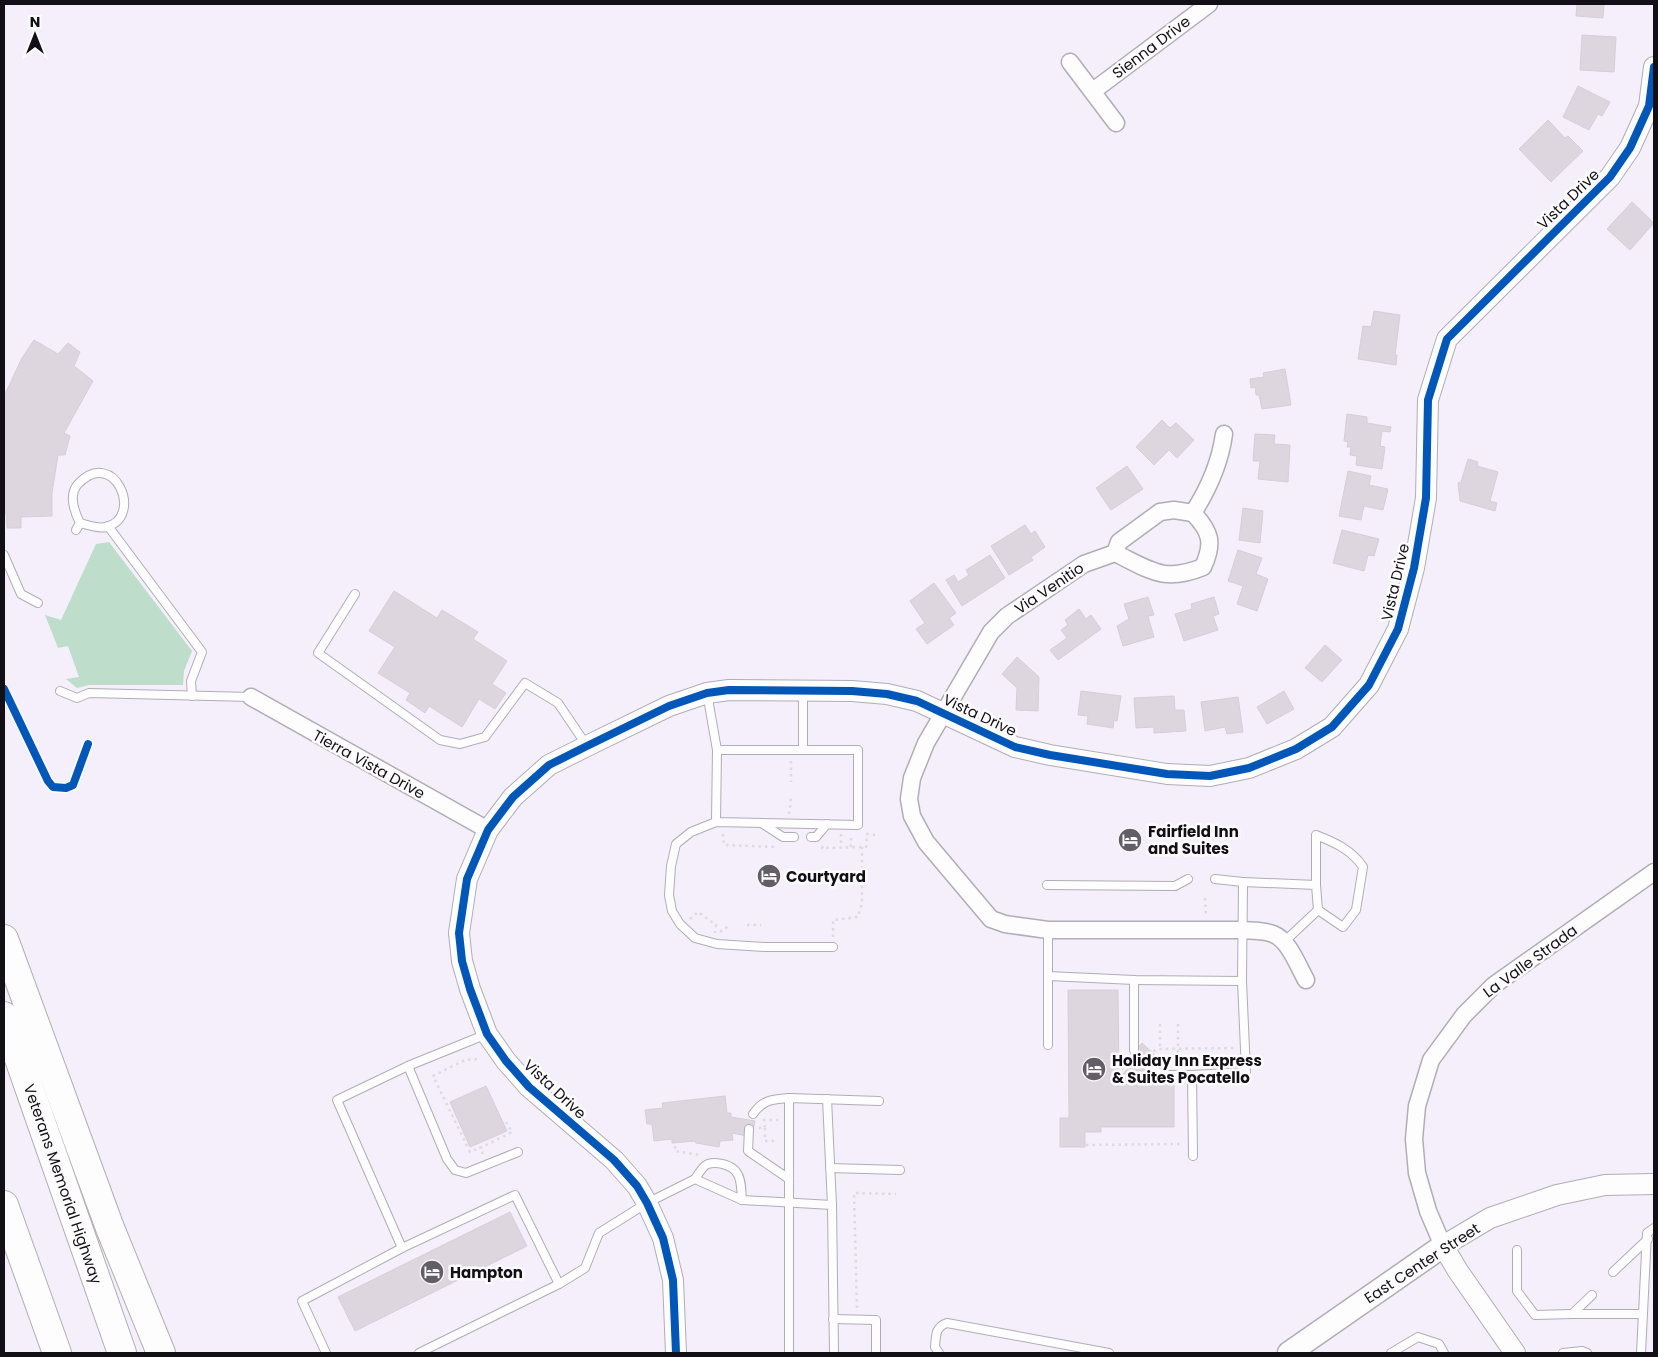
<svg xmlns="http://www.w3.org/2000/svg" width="1658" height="1357" font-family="Poppins,sans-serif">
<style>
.green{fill:#beddca}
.building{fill:#ded6df;stroke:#d5cfd6}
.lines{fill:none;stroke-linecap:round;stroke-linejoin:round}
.service-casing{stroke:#b1adb6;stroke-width:10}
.minor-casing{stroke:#b1adb6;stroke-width:19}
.tertiary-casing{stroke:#b1adb6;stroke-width:22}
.secondary-casing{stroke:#b1adb6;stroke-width:25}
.motorway-casing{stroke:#b1adb6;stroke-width:30}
.path{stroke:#dcdbde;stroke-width:2.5;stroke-dasharray:2.5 4;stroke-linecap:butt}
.service{stroke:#fdfdfe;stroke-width:8}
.minor{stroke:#fdfdfe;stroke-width:16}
.tertiary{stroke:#fdfdfe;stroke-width:20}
.secondary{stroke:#fdfdfe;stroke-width:22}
.motorway{stroke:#fdfdfe;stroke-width:28}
.cycleway-casing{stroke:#fcfcfc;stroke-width:11}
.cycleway{stroke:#0057b8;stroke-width:8}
.labels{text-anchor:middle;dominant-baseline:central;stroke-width:5;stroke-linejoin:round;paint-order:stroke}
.street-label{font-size:15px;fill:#130f17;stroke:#fcfcfc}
.poi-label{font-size:15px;font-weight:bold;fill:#130f17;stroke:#fcfcfc;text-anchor:start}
</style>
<rect width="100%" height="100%" fill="#f4effa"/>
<polygon class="green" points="109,542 192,651 184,671 183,685 89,685 77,688 66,679 79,677 68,646 58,648 45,615 61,620 96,544"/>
<g class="building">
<polygon points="1577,4 1604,4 1603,18 1576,16"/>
<polygon points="1582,35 1616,37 1614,72 1580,70"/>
<polygon points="1578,86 1610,102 1602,116 1598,114 1589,130 1563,117"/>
<polygon points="1548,120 1565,138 1568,136 1583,151 1551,182 1519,149"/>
<polygon points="1632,202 1654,223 1630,250 1607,229"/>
<polygon points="1374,311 1400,315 1395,355 1397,355 1396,365 1358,359 1363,326 1371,327"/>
<polygon points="34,340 58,354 68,343 80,352 74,366 93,381 64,433 70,436 65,455 58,455 52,493 52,516 21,517 21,528 7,528 6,513 4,513 4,396 22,358"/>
<polygon points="1285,369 1291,405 1262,409 1259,395 1256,395 1255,387 1251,388 1250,379 1264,377 1263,373"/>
<polygon points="1347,414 1367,417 1367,423 1391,427 1390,432 1382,431 1380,446 1385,447 1382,469 1356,465 1357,456 1350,455 1351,447 1347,447 1348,442 1344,441"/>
<polygon points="1162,420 1170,428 1176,423 1194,440 1177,458 1169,450 1154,465 1136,447"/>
<polygon points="1255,434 1275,435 1274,444 1290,445 1288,482 1258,479 1260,461 1253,461"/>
<polygon points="1468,459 1478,462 1477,466 1498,472 1490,501 1497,503 1495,511 1460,501 1458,483 1461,482"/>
<polygon points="1127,466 1143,489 1111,510 1096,488"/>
<polygon points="1348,471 1371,476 1369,485 1388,489 1383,510 1364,506 1361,520 1339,516"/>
<polygon points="1243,508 1263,511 1260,543 1239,540"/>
<polygon points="1025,525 1031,534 1035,531 1045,547 1031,557 1033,560 1009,575 991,546"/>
<polygon points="1342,530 1379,539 1374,556 1368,555 1364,571 1333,563"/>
<polygon points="1238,550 1262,558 1256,574 1268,579 1257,611 1237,604 1243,586 1228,581"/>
<polygon points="990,555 1005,578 962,606 946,580 954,575 958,582 969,575 966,570"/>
<polygon points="934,583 956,613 949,618 954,625 927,644 916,629 925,623 910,601"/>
<polygon points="394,591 437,618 442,610 478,632 473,639 507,661 492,684 506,693 495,709 479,699 462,727 429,706 425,713 406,700 410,693 378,673 395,647 369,631"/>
<polygon points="1148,597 1154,615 1148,616 1154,637 1123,646 1117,626 1129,619 1124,604"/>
<polygon points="1214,597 1219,614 1213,616 1218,630 1184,641 1175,614 1192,609 1191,604"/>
<polygon points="1079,609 1086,619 1091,615 1101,629 1058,660 1050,650 1067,638 1061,630 1068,625 1065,620"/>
<polygon points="1325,645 1342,660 1322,682 1305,668"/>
<polygon points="1017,657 1039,677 1038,711 1016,710 1017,688 1002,674"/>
<polygon points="1081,691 1121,696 1117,721 1114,720 1113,728 1087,724 1088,716 1078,715"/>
<polygon points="1284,691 1294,709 1267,724 1257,707"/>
<polygon points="1174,696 1175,710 1184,710 1186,731 1154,733 1154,727 1136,728 1134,698"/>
<polygon points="1238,697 1243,732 1227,734 1225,727 1205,731 1201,702"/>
<polygon points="1068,990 1118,990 1119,1078 1130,1066 1125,1060 1142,1043 1159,1059 1142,1077 1137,1072 1125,1084 1174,1083 1174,1127 1101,1127 1101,1132 1085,1132 1085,1147 1060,1147 1060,1118 1069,1118"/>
<polygon points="486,1086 507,1131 470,1147 450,1102"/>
<polygon points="725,1096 727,1113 731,1113 731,1117 755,1121 752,1137 732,1133 733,1140 720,1141 719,1147 696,1143 695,1141 672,1143 672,1139 654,1141 652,1124 647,1124 645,1110 663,1108 662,1103"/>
<polygon points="510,1212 527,1246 355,1331 338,1297"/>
</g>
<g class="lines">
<g class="service-casing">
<g id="service">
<polyline points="108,526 202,652 191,681 192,696"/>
<path d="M76,530l4,-7c8,2 17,6 26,4 39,-10 8,-81 -28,-43 -10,11 -4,27 2,39"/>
<polyline points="4,555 21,594 38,603"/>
<polyline points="355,594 318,653 440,740 460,744 485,737 525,683 558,703 587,746"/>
<polyline points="60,691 77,698 89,693 251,697"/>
<polyline points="803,692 803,750"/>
<polyline points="707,693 717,750"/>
<polyline points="716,822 717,750 858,750 858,825 716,822 691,832 676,844 671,866 669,895 672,911 680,924 695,938 717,944 765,947 833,947"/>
<polyline points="763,824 783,837 794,837"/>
<polyline points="811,837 816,837 827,824"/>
<polyline points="1215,879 1243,882"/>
<polyline points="1047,885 1175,886 1188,879"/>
<polyline points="1048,930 1048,1045"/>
<polyline points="1284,942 1318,910"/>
<path d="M1048,976l86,4 108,1 1,-99 73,3v-50c18,7 36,15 47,32l-7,43 -13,17 -25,-17 -2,-25"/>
<polyline points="1134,980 1134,1050"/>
<polyline points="408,1066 447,1159 455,1170 466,1173 518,1152"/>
<polyline points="1154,1071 1166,1075 1192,1075"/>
<polyline points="827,1099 832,1205"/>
<path d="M753,1114c11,-15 18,-14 36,-16"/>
<polyline points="749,1129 748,1151 789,1179"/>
<polyline points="1193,1156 1192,1075 1246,1072 1242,981"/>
<polyline points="830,1168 900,1170"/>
<path d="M695,1179c4,-5 7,-13 13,-15 9,-3 24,1 29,9 5,7 4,18 5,27"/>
<polyline points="402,1248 337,1100 408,1066 487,1034"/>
<polyline points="1517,1250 1517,1291 1535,1315 1572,1314"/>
<polyline points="1613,1272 1648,1239"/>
<polyline points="1592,1295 1572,1314 1643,1314"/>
<polyline points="833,1319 876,1320 876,1353"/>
<polyline points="326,1353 302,1301 402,1248 515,1195 559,1284"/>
<polyline points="419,1353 559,1284 585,1268 599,1233 647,1203 695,1179 742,1200 832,1205 834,1353"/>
<polyline points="789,1353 789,1098 879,1101"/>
<path d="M939,1353l-4,-6c1,-11 0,-20 12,-24l162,30"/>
<polyline points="1391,1353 1418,1337 1439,1344 1444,1353"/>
<polyline points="1563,1353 1582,1351 1587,1353"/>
<polyline points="1641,1353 1647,1233 1654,1228"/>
</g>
</g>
<g class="minor-casing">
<g id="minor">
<polyline points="1070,62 1116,123"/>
<polyline points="1093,91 1209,4"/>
<path d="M1224,434c-4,30 -15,54 -31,79 18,19 21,30 10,54 -39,16 -53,3 -88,-14l-31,11 -77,52 -16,16 -65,111 -14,35 -3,21 3,17 14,26 65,77 14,5 43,6h193c10,1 23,0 32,4 16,6 25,32 33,46"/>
<polyline points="1115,553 1119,542 1160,512 1174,510 1193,513"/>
<polyline points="251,697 488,830"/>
<polyline points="1443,1246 1428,1211 1417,1173 1414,1139 1417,1106 1431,1060 1464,1015 1494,985 1654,872"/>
</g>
</g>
<g class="tertiary-casing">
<g id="tertiary">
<polyline points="676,1353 673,1280 663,1238 647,1203 637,1186 614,1160 529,1087 506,1061 487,1034 470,989 462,961 459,933 467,879 488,830 513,797 549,765 587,746 669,706 707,693 729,690 852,691 887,694 917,701 1015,747 1050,755 1167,774 1210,776 1249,768 1296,749 1332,727 1369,685 1398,629 1414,568 1426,498 1428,400 1447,339 1610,177 1630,148 1649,106 1654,67"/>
<polyline points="1515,1353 1458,1271 1443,1246 1490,1218 1557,1195 1605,1185 1654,1184"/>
</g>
</g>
<g class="secondary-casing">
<polyline id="secondary" points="1289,1353 1443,1246"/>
</g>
<g class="motorway-casing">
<g id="motorway">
<polyline points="4,939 110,1228 161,1353"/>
<polyline points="4,1016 122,1353"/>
<polyline points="4,1205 57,1353"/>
</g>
</g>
<g class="path">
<polyline points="791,761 791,782"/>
<polyline points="789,814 791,798"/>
<polyline points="723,834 724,845 777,847"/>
<polyline points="841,834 841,847"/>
<polyline points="823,846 822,848 866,847 867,834 875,835"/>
<polyline points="851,847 851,836"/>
<polyline points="1205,898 1206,916"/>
<polyline points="690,919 698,912 716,925 715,933"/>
<polyline points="747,925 761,925"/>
<polyline points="720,932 730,925"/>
<polyline points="833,937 833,920 858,917 862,902 862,847"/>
<polyline points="1160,1024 1160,1049"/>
<polyline points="1178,1024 1178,1065"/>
<polyline points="1123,1054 1123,1069 1133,1083 1153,1083"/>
<polyline points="477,1059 465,1060 433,1076 470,1152 480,1148"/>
<polyline points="1143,1059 1157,1049 1235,1048"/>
<polyline points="759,1128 765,1128 764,1120 779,1120"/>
<polyline points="765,1128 765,1141 778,1141"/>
<polyline points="1086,1145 1181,1144"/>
<polyline points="675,1146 675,1151 700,1155"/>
<polyline points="483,1154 480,1148 512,1132 506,1122"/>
<polyline points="857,1308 854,1193 896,1194"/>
</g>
<use href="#service" class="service"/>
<use href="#minor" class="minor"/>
<use href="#tertiary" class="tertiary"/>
<use href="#secondary" class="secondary"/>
<use href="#motorway" class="motorway"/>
<g class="cycleway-casing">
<g id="cycleway">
<polyline points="4,689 48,781 53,787 66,788 73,785 88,744"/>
<polyline points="676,1353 673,1280 663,1238 647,1203 637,1186 614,1160 529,1087 506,1061 487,1034 470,989 462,961 459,933 467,879 488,830 513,797 549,765 587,746 669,706 707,693 729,690 852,691 887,694 917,701 1015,747 1050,755 1167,774 1210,776 1249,768 1296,749 1332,727 1369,685 1398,629 1414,568 1426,498 1428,400 1447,339 1610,177 1630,148 1649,106 1654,67"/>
</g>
</g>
<use href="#cycleway" class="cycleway"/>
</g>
<defs>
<g id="hotel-disc" transform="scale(1.25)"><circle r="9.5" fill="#625d66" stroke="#fcfcfc"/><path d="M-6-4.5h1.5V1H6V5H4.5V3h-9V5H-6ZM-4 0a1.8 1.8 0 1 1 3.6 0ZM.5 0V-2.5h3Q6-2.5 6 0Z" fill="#fff"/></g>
</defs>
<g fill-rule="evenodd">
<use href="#hotel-disc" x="1130" y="840"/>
<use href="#hotel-disc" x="769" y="876"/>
<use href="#hotel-disc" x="1094" y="1069"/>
<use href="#hotel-disc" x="432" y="1272"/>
</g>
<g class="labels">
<g class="street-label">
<text transform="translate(1151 47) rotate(-37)">Sienna Drive</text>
<text transform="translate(1568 199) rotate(-44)">Vista Drive</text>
<text transform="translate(1395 582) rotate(-77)">Vista Drive</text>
<text transform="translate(1049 588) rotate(-34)">Via Venitio</text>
<text transform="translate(980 715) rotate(25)">Vista Drive</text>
<text transform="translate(369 764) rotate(29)">Tierra Vista Drive</text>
<text transform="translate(1530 961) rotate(-36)">La Valle Strada</text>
<text transform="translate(555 1089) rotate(43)">Vista Drive</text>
<text transform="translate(63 1184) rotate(71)">Veterans Memorial Highway</text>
<text transform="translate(1422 1263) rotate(-33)">East Center Street</text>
</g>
<g class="poi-label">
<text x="1148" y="831">Fairfield Inn<tspan x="1148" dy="17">and Suites</tspan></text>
<text x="786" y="876">Courtyard</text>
<text x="1112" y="1060">Holiday Inn Express<tspan x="1112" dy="17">&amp; Suites Pocatello</tspan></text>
<text x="450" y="1272">Hampton</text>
</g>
</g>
<rect width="1658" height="1357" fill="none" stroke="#130f17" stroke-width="10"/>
<g transform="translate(35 35)" stroke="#fcfcfc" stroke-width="4" paint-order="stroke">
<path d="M0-4L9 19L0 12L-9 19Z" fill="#130f17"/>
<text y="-8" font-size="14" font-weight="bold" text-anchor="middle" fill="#130f17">N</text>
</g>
</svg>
